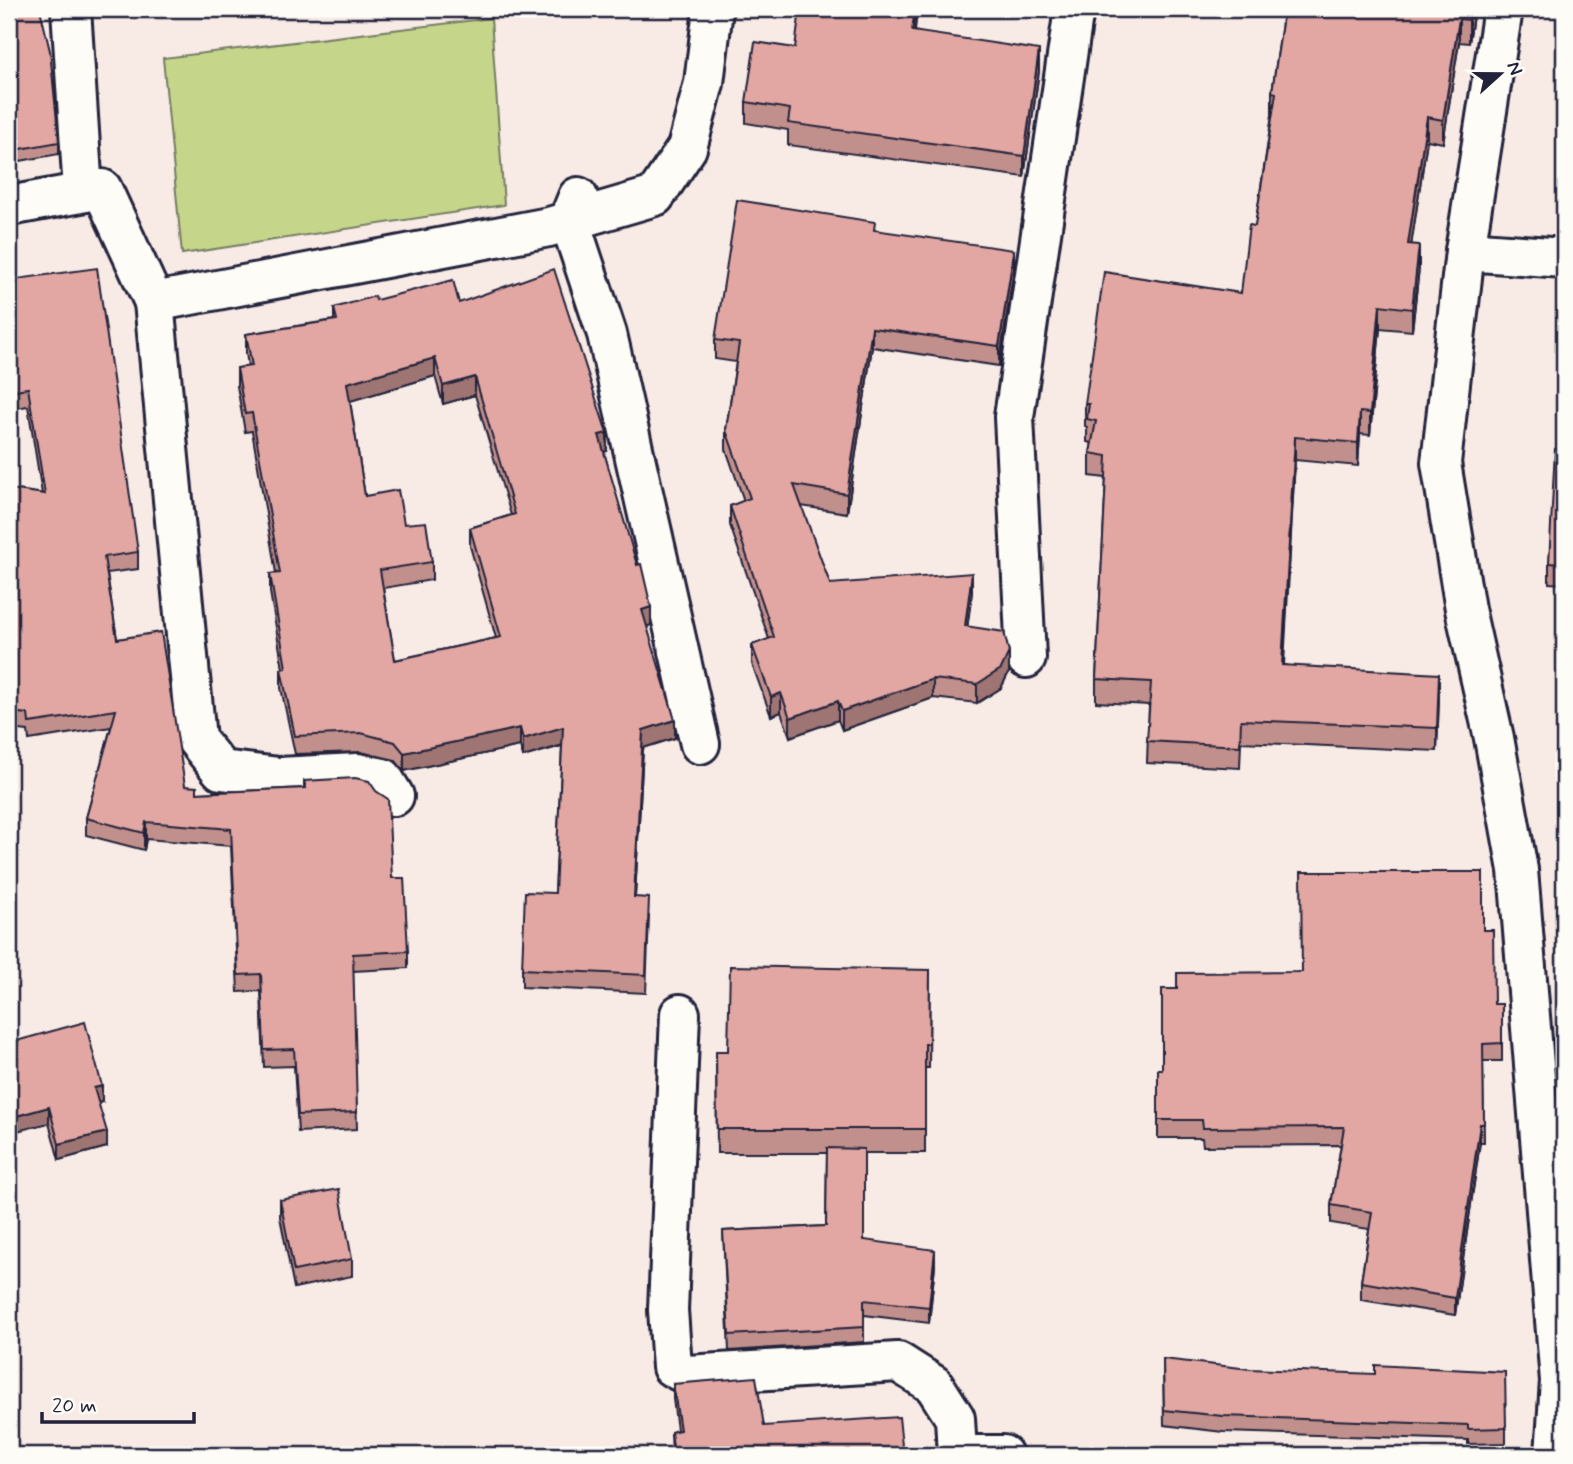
<svg xmlns="http://www.w3.org/2000/svg" width="1573" height="1464" font-family="Mynerve,sans-serif">
<style>
.green{fill:#c5d68b;stroke:#747c63;stroke-width:2}
.lines{fill:none;stroke-linecap:round;stroke-linejoin:round}
.minor-casing{stroke:#22223b;stroke-width:44}
.minor{stroke:#fdfcf7;stroke-width:38}
.wall{fill:#c2908c;stroke:#22223b;stroke-width:2;fill-rule:evenodd}
.shaded-wall{fill:#9e7572;stroke:#22223b;stroke-width:2}
.building{fill:#e2a7a3;stroke:#22223b;stroke-width:2;fill-rule:evenodd}
</style>
<rect width="100%" height="100%" fill="#f8ebe6"/>
<filter id="ink" filterUnits="userSpaceOnUse"><feTurbulence type="fractalNoise" baseFrequency=".0143" numOctaves="2"/><feDisplacementMap in="SourceGraphic" scale="14" xChannelSelector="R" yChannelSelector="G"/><feConvolveMatrix kernelMatrix="1 2 1 2 8 2 1 2 1" color-interpolation-filters="sRGB"/></filter>
<g filter="url(#ink)">
<polygon class="green" points="491,18 504,205 182,254 163,58"/>
<g class="lines">
<g class="minor-casing">
<g id="minor">
<polyline points="71,9 83,192"/>
<polyline points="1503,9 1465,251 1441,463 1465,609 1494,738 1518,870 1560,1381 1555,1455"/>
<polyline points="578,197 569,219 607,334 700,744"/>
<polyline points="9,206 102,189 154,302 549,227 655,196 687,148 704,83 713,9"/>
<polyline points="1465,251 1564,258"/>
<polyline points="154,302 196,739 221,770 279,777 357,773 383,778 394,796"/>
<polyline points="1026,658 1014,417 1074,9"/>
<polyline points="680,1014 668,1310 672,1367 687,1375 898,1362 934,1385 955,1418 957,1454"/>
<polyline points="957,1455 1003,1455"/>
</g>
</g>
<use href="#minor" class="minor"/>
</g>
<g class="wall">
<polygon points="9,9 59,142 59,154 9,163"/>
<polygon points="917,9 915,31 1039,71 1024,177 788,145 788,130 746,123 746,102 795,48"/>
<polygon points="1238,9 1474,9 1469,43 1459,42 1443,143 1427,140 1411,244 1419,268 1412,331 1380,328 1370,435 1360,434 1358,466 1295,460 1284,665 1439,697 1437,751 1241,742 1240,768 1147,763 1149,705 1096,702 1096,679 1106,478 1090,476 1090,453 1092,443 1087,442 1087,427 1085,426 1085,404 1241,293 1255,226 1272,115 1272,92 1283,16"/>
<polygon points="1564,156 1564,206 1560,206 1560,189"/>
<polygon points="875,231 1014,269 999,366 872,347 847,513 801,506 830,584 972,592 967,626 1009,672 1001,688 977,703 933,698 842,730 838,720 790,737 781,712 771,716 752,664 752,645 769,639 730,525 730,506 744,501 726,449 726,430 736,362 715,359 715,340"/>
<polygon points="9,280 138,552 138,569 107,573 117,639 185,786 197,793 304,788 304,781 392,878 408,951 408,968 353,971 357,1129 298,1132 294,1066 264,1067 261,991 238,992 231,846 146,839 144,850 86,835 86,818 111,727 29,740 28,731 9,729 9,489 42,494 28,406 9,409"/>
<path d="M376,300l83,3 148,148 -3,1 47,173 -4,1 28,112 -32,10 -8,149 14,19 -3,77 -124,-6v-18l33,-76 7,-147 -39,11 -3,-11 -116,25 -9,-11 -34,-8 -66,2 -14,-66v-19h2l-13,-77v-18l6,-1 -24,-142 -7,1 -8,-46v-18l11,-2 -2,-13v-19l88,-14v-12zM435,376l8,28 32,-9 36,120 -41,13v18l26,92 -101,22 -12,-72 49,-8v-18l-28,-38 -39,-28 -15,-95z"/>
<polygon points="1564,449 1564,584 1549,583 1549,563"/>
<polygon points="1483,930 1494,1004 1502,1004 1502,1061 1483,1061 1484,1142 1480,1142 1455,1315 1361,1300 1361,1282 1369,1229 1331,1223 1331,1205 1341,1145 1203,1146 1202,1138 1158,1138 1158,1069 1162,1069 1177,989 1302,972"/>
<polygon points="930,970 929,1068 925,1068 925,1153 864,1153 864,1240 935,1265 929,1323 864,1315 864,1342 729,1351 723,1231 826,1226 827,1153 717,1153 716,1051 728,1051"/>
<polygon points="9,1043 102,1102 98,1103 107,1147 59,1160 49,1123"/>
<polygon points="280,1200 352,1259 352,1276 294,1288 280,1217"/>
<polygon points="1163,1359 1506,1428 1506,1443 1468,1444 1468,1440 1223,1432 1164,1425"/>
<polygon points="673,1384 764,1426 903,1455 672,1455 671,1432 677,1430 673,1399"/>
</g>
<g class="shaded-wall">
<polygon points="915,9 917,9 912,52 912,31"/>
<polygon points="1471,9 1474,9 1469,43 1469,20"/>
<polygon points="1459,19 1459,42 1443,143 1443,120"/>
<polygon points="1039,50 1039,71 1024,177 1024,156"/>
<polygon points="1427,117 1427,140 1408,267 1408,244"/>
<polygon points="1419,245 1419,268 1412,331 1412,309"/>
<polygon points="1014,250 1014,269 999,366 999,346"/>
<polygon points="1380,305 1380,328 1370,435 1370,413"/>
<polygon points="872,328 872,347 847,513 847,494"/>
<polygon points="435,358 435,376 347,402 347,383"/>
<polygon points="475,377 475,395 443,404 443,386"/>
<polygon points="1360,412 1360,434 1358,466 1358,443"/>
<polygon points="607,433 607,451 599,453 599,435"/>
<polygon points="1295,437 1295,460 1282,688 1282,665"/>
<polygon points="972,573 972,592 965,645 965,626"/>
<polygon points="651,607 651,625 642,628 642,610"/>
<polygon points="1009,652 1009,672 1001,688 977,703 977,684"/>
<polygon points="1439,674 1439,697 1437,751 1437,728"/>
<polygon points="933,679 933,698 842,730 842,711"/>
<polygon points="781,693 781,712 771,716 771,697"/>
<polygon points="838,701 838,720 790,737 790,718"/>
<polygon points="675,720 675,738 643,748 634,915 643,730"/>
<polygon points="563,727 563,745 523,757 523,739"/>
<polygon points="520,728 520,746 404,771 404,753"/>
<polygon points="146,822 146,839 144,850 144,833"/>
<polygon points="102,1086 102,1102 94,1104 94,1088"/>
<polygon points="49,1107 49,1123 9,1133 9,1118"/>
<polygon points="1480,1124 1480,1142 1455,1315 1455,1298"/>
<polygon points="107,1132 107,1147 59,1160 59,1144"/>
<polygon points="935,1250 935,1265 929,1323 929,1307"/>
</g>
<g class="building">
<polygon points="9,9 40,9 50,51 59,142 9,151"/>
<polygon points="800,9 915,9 912,31 1039,50 1024,156 788,123 790,109 746,102 755,42 795,48"/>
<polygon points="1284,9 1471,9 1469,20 1459,19 1443,120 1427,117 1408,244 1419,245 1412,309 1380,305 1370,413 1360,412 1358,443 1295,437 1282,665 1439,674 1437,728 1241,720 1240,746 1147,741 1151,682 1096,679 1107,456 1090,453 1096,421 1087,419 1089,404 1085,404 1104,272 1241,293 1249,225 1255,226 1276,93 1272,92"/>
<polygon points="1564,156 1564,189 1560,189"/>
<polygon points="737,200 875,222 874,230 1014,250 999,346 872,328 847,494 794,485 830,584 972,573 965,626 1004,632 1009,652 1001,669 977,684 933,679 842,711 838,701 790,718 781,693 771,697 752,645 774,637 730,506 750,498 726,430 739,343 715,340"/>
<polygon points="97,268 138,552 104,557 117,639 161,632 185,786 197,787 197,793 306,788 304,781 355,778 369,781 376,791 388,799 392,878 404,878 408,951 353,954 357,1112 298,1115 294,1049 264,1050 261,974 238,975 231,829 146,822 144,833 86,818 116,710 29,723 28,714 9,712 9,489 45,494 28,388 9,391 9,280"/>
<path d="M554,269l53,164 -8,2 38,130 4,-1 10,43 -9,3 33,110 -32,10 -9,167 15,1 -3,77 -124,-6 3,-77 30,1 8,-166 -40,12 -3,-11 -116,25 -9,-11 -34,-9 -66,3 -14,-67 5,-1 -16,-94 10,-1 -28,-160 -7,1 -8,-46 15,-2 -6,-32 91,-14 -3,-12 41,-12 1,4 77,-20 6,23zM435,358l8,28 32,-9 40,137 -45,14 31,109 -106,23 -15,-90 52,-8 -6,-40 -22,2 -6,-34 -33,6 -18,-113z"/>
<polygon points="1555,449 1564,449 1564,564 1549,563"/>
<polygon points="1301,872 1483,872 1483,930 1493,930 1494,1004 1502,1004 1502,1043 1483,1044 1484,1124 1480,1124 1455,1298 1361,1282 1372,1212 1331,1205 1344,1127 1203,1128 1202,1120 1158,1120 1158,1069 1162,1069 1162,989 1177,989 1177,973 1302,972"/>
<polygon points="730,966 930,970 929,1044 925,1044 925,1129 717,1129 716,1051 728,1051"/>
<polygon points="85,1022 102,1086 94,1088 107,1132 59,1144 49,1107 9,1118 9,1043"/>
<polygon points="827,1148 864,1149 864,1240 935,1250 929,1307 864,1300 864,1327 729,1335 723,1231 826,1226"/>
<polygon points="339,1189 352,1259 294,1271 280,1200"/>
<polygon points="1163,1359 1250,1369 1375,1374 1375,1365 1505,1372 1506,1428 1468,1429 1468,1425 1223,1416 1164,1410"/>
<polygon points="756,1377 764,1426 899,1417 903,1455 674,1455 671,1432 680,1430 673,1384"/>
</g>
</g>
<rect width="1573" height="1464" fill="none" stroke="#fdfcf7" stroke-width="35"/>
<rect x="18" y="18" width="1538" height="1429" fill="none" stroke="#22223b" stroke-width="2.5" filter="url(#ink)"/>
<g transform="translate(1500 74) rotate(69)" stroke="#fdfcf7" stroke-width="5" paint-order="stroke">
<path d="M0-5L12 26L0 18L-12 26Z" fill="#22223b"/>
<text y="-10" font-size="19" font-weight="bold" text-anchor="middle" fill="#22223b">N</text>
</g>
<path d="M42 1412v10h152v-10" fill="none" stroke="#22223b" stroke-width="3.5"/>
<text x="52" y="1412" font-size="21" fill="#22223b" stroke="#fdfcf7" stroke-width="5" paint-order="stroke">20 m</text>
</svg>
